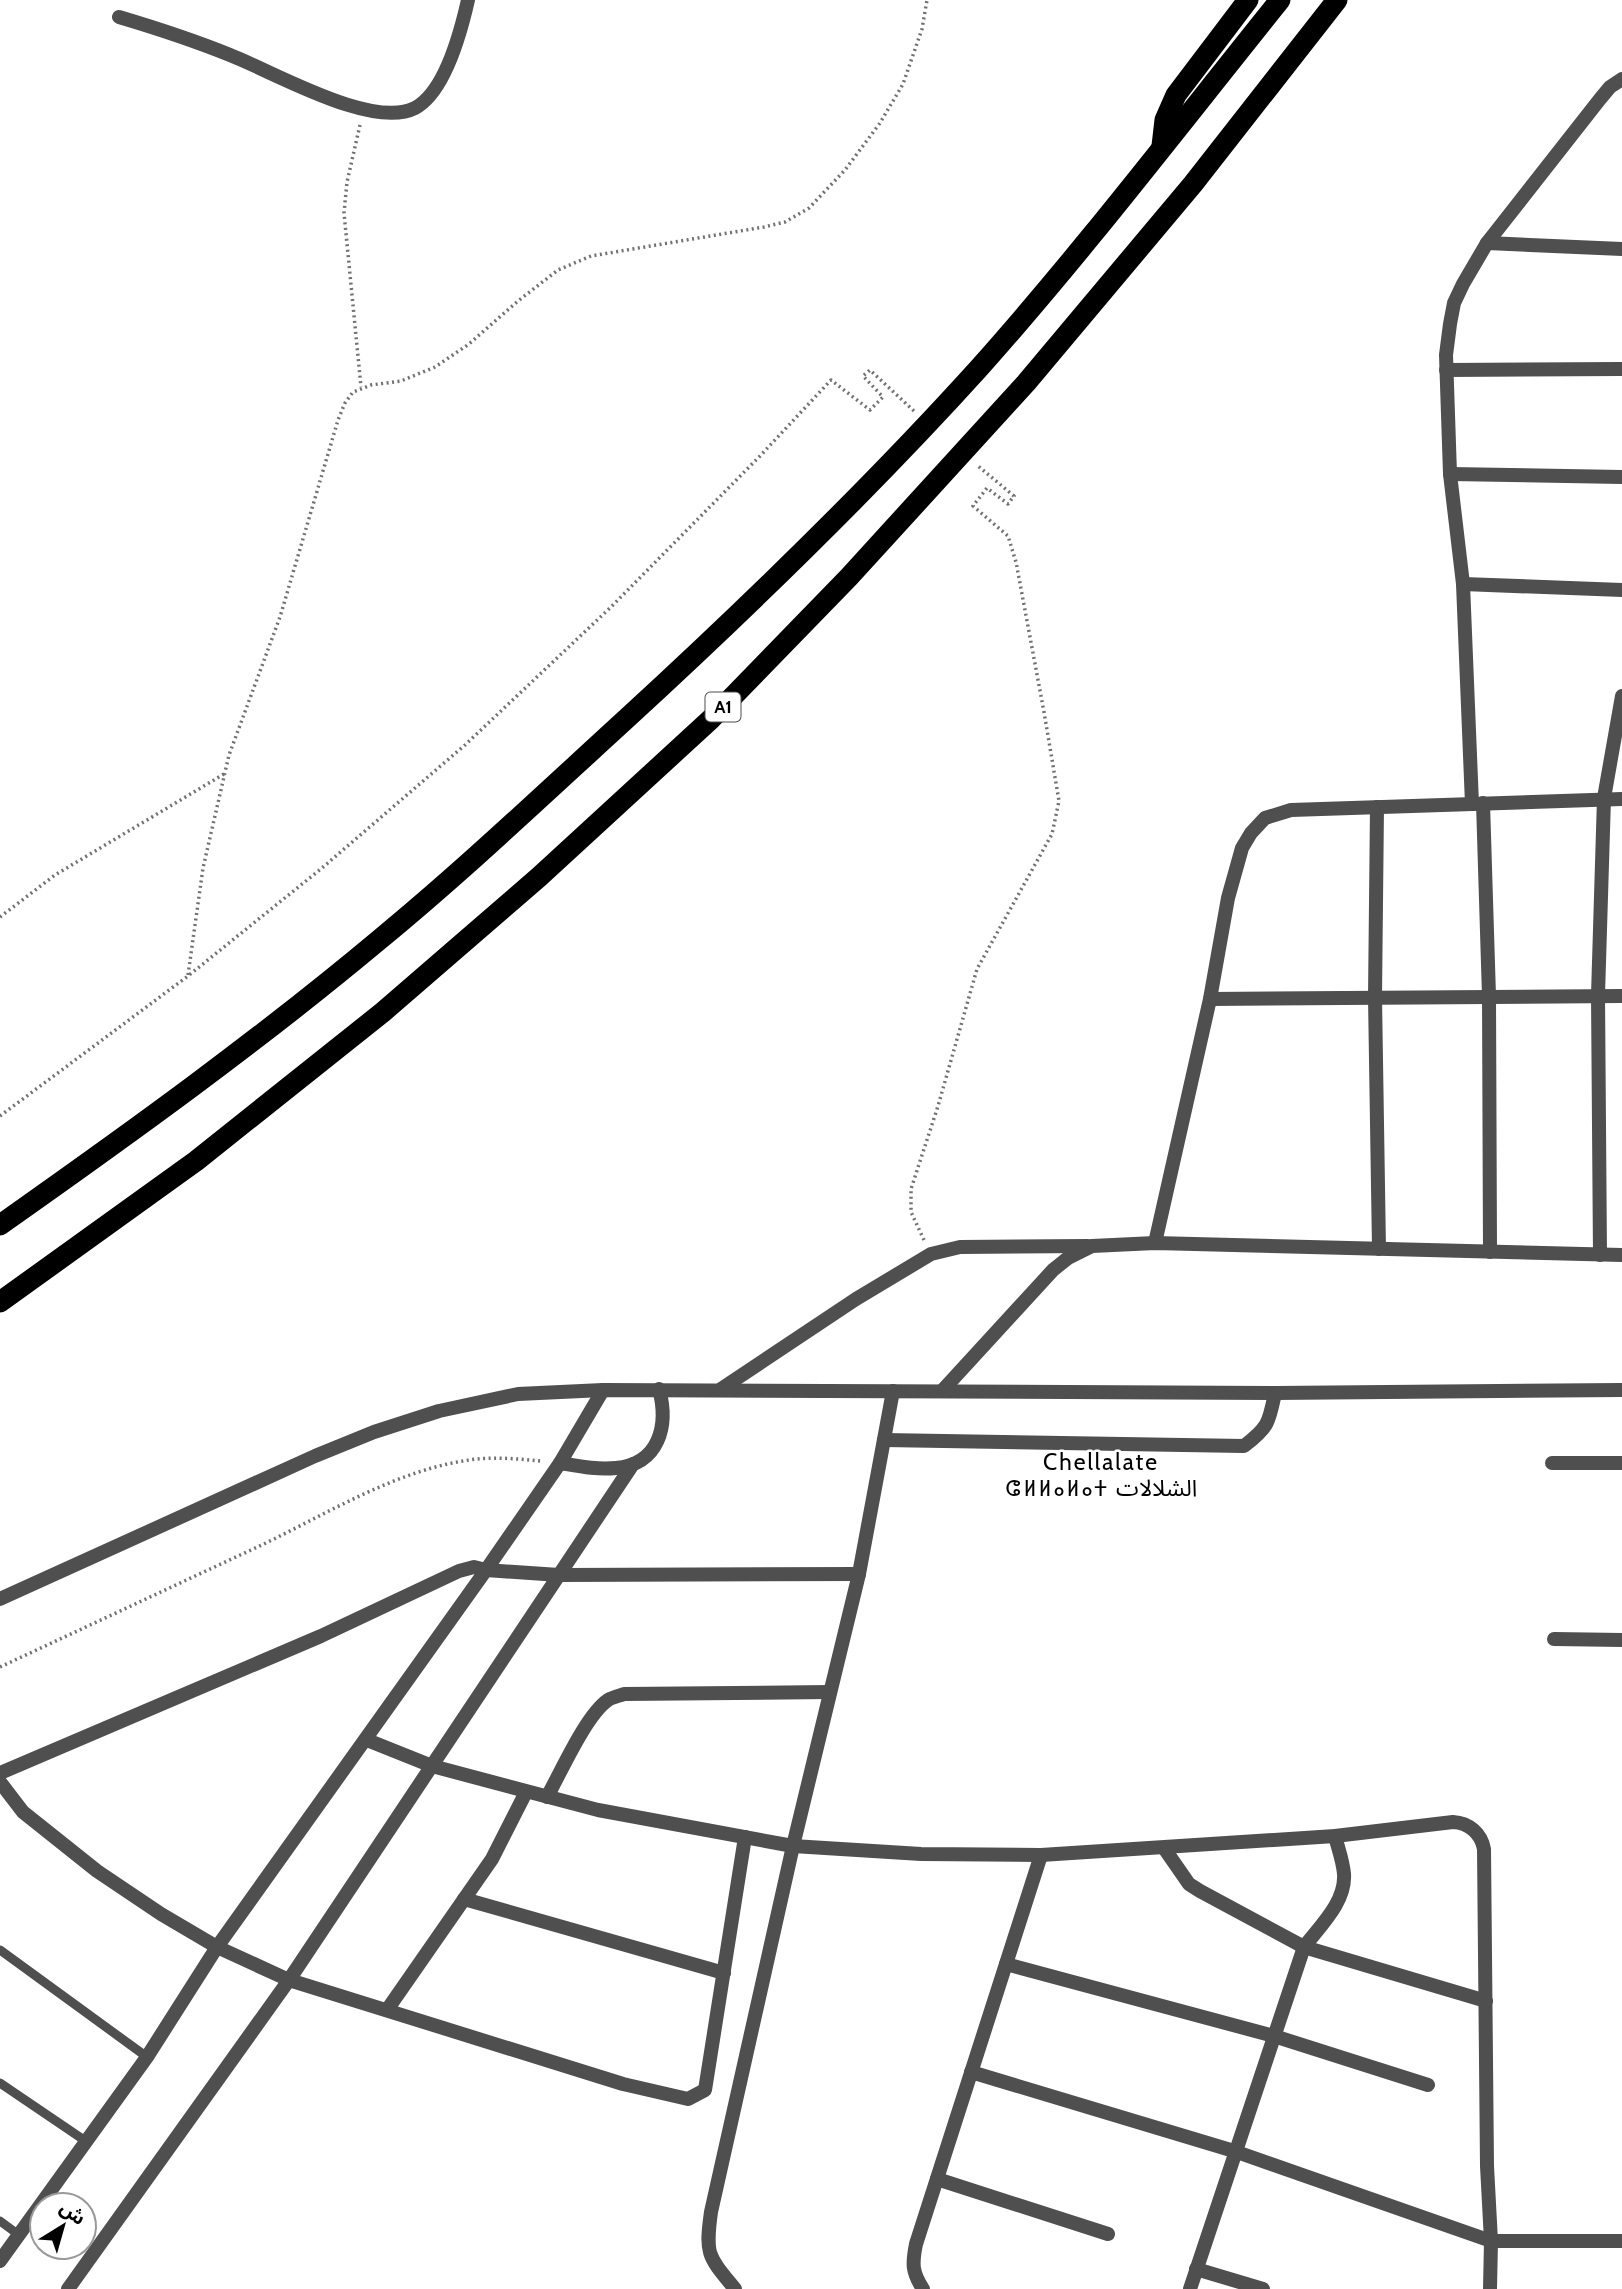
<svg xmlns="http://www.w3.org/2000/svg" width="1622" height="2289" font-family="Cabin,'Noto Sans Arabic','Noto Sans Tifinagh',sans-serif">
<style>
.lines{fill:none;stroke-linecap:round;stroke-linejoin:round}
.path{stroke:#717171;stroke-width:3.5;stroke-dasharray:2 3.5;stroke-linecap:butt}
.service{stroke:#4f4f4f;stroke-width:9}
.minor{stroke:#4f4f4f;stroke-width:14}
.tertiary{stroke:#4f4f4f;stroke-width:14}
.motorway{stroke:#000;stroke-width:21}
.labels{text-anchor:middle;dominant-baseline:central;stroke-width:5;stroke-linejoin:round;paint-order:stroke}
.shield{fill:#fff;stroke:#4c4c4c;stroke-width:2}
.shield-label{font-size:18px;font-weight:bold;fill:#000}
.quarter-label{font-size:23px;letter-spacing:2px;fill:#000;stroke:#fff}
</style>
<rect width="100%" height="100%" fill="#fff"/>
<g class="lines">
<g class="path">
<polyline points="360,125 347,182 344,213 361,387"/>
<polyline points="0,917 55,875 224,774"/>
<polyline points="188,975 203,868 229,755 280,617 338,420 345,403 353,392 371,385 401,381 435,367 469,344 518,301 558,270 591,256 764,227 785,222 809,208 845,170 880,123 903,84 922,29 927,0"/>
<polyline points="0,1116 188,976 322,868 465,745 611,607 760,456 831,380 870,410 883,397 863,376 870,370 914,411"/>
<polyline points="924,1240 911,1212 911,1189 938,1106 977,969 1052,834 1059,801 1044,712 1016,562 1008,536 973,506 987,488 1008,504 1014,496 978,466"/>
<path d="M0,1667c84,-39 167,-78 251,-117 72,-33 145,-82 226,-91 21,-2 43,0 64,2"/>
</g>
<g class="service">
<polyline points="0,1950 147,2057"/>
<polyline points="0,2083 87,2142"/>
<polyline points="0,2221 19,2235"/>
</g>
<g class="minor">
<path d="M119,17c37,11 74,23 111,38 42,16 142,75 185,53 30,-16 46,-77 53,-108"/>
<polyline points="1487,243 1622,249"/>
<polyline points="1446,370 1622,369"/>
<polyline points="1450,474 1622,477"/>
<polyline points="1463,584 1622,590"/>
<polyline points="1483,803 1489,996 1490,1252"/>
<polyline points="1472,804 1463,584 1450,474 1446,355 1450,324 1454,303 1463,284 1487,243 1600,99 1610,87 1622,79"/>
<polyline points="1377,807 1375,997 1379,1249"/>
<polyline points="1210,999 1622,996"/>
<polyline points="1155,1243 1210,999 1228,898 1242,848 1251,833 1265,818 1291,810 1622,799"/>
<polyline points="1600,1255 1598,995 1604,798 1622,696"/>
<polyline points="721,1389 856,1299 931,1254 960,1247 1088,1246"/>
<polyline points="942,1391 1053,1270 1068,1258 1092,1246 1155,1243 1622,1255"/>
<path d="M884,1440l360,6c25,-19 25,-24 31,-53"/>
<path d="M560,1463c18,3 37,7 56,5 43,-4 53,-42 43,-79"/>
<polyline points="1552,1463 1622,1463"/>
<polyline points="1554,1639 1622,1640"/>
<path d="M367,1740l65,26 166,44 195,36 128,8 120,1 294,-19 118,-14c16,1 28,11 31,27l3,317 4,75 -1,48"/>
<polyline points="0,1773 321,1636 459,1571 474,1567 486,1570 559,1575 859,1574"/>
<polyline points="0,1782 23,1812 97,1871 161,1914 217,1947 289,1980 623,2084 688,2099 705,2090 745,1837"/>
<path d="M547,1797c14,-25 39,-82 61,-97 5,-3 11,-4 16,-6l206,-2"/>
<path d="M1164,1848l25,36 11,7 104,56c16,-21 42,-45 40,-73 -1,-13 -6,-26 -9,-38"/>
<polyline points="464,1899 724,1973"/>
<polyline points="1006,1964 1274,2036 1428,2085"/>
<polyline points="387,2010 492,1859 526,1792"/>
<polyline points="971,2072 1234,2151 1491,2241 1622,2241"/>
<polyline points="937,2179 1108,2234"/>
<polyline points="0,2261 147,2057 217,1947 486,1570 560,1463 603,1390"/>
<polyline points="1196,2269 1263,2289"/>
<polyline points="68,2289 289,1980 633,1464"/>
<path d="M735,2289c-27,-33 -30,-34 -24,-77l82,-366 66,-272 34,-183"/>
<path d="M923,2289c-11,-17 -11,-25 -7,-45l125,-389"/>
<polyline points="1190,2289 1304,1947 1486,2001"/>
</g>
<polyline class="tertiary" points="0,1599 315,1456 374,1432 439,1411 518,1394 603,1390 1275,1393 1622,1390"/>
<g class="motorway">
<polyline points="1162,146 1165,120 1176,95 1248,0"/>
<path d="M0,1225c129,-91 257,-183 379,-285 85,-70 165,-146 246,-220 123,-113 243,-229 355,-353 105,-118 201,-244 300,-367"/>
<polyline points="0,1302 196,1161 383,1012 539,877 711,719 849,577 1026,383 1193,184 1337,0"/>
</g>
</g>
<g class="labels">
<rect class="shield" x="705.5" y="692.5" width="35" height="29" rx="5"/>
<g class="shield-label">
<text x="723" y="707">A1</text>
</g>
<g class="quarter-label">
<text x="1101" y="1462">Chellalate<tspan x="1101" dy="26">ⵛⵍⵍⴰⵍⴰⵜ الشلالات</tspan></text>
</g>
</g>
<g transform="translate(63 2226) rotate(37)"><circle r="33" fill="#ffffff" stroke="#999999" stroke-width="2"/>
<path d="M0-5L12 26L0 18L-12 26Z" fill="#000000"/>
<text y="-10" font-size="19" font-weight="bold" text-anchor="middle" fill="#000000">ش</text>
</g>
</svg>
